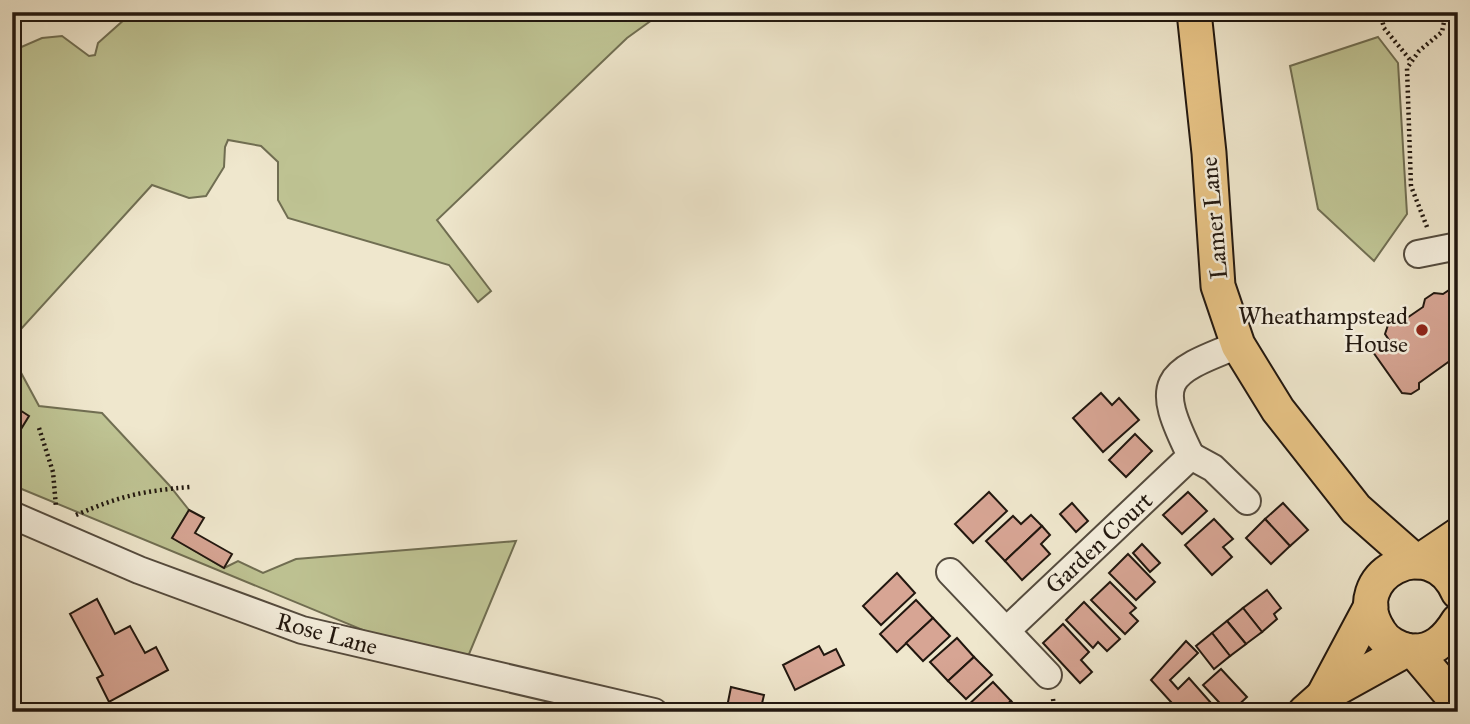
<svg xmlns="http://www.w3.org/2000/svg" width="1470" height="724" font-family="'IM FELL Great Primer',serif">
<style>
.green{fill:#bfc494;stroke:#706e52;stroke-width:2}
.building{fill:#d7a594;stroke:#21170f;stroke-width:2}
.lines{fill:none;stroke-linecap:round;stroke-linejoin:round}
.minor-casing{stroke:#544b3e;stroke-width:30}
.major-casing{stroke:#21170f;stroke-width:37}
.path{stroke:#21170f;stroke-width:4.5;stroke-dasharray:2 3.5;stroke-linecap:butt}
.minor{stroke:#f5efde;stroke-width:26}
.major{stroke:#e8c486;stroke-width:33}
.poi-dot{fill:#8f2418;stroke:#f5efde;stroke-width:2.5}
.labels{text-anchor:middle;dominant-baseline:central;stroke-width:5;stroke-linejoin:round;paint-order:stroke}
.street-label{font-size:24px;fill:#21170f;stroke:#f5efde}
.poi-label{font-size:24px;fill:#21170f;stroke:#f5efde;text-anchor:end}
</style>
<rect width="100%" height="100%" fill="#efe7cd"/>
<filter id="stains"><feTurbulence type="fractalNoise" baseFrequency=".00286" numOctaves="4"/><feColorMatrix values="0 0 0 0 .2 0 0 0 0 .09 0 0 0 0 .02 0 0 0 .5 -.17"/></filter>
<radialGradient id="worn" r=".72"><stop offset=".6" stop-color="#630" stop-opacity="0"/><stop offset="1" stop-color="#630" stop-opacity=".3"/></radialGradient>
<g class="green">
<polygon points="152,12 663,12 627,38 437,220 491,291 478,302 449,265 288,218 278,200 278,162 261,146 228,140 225,147 224,167 206,196 189,198 152,185 12,339 12,111 16,107 12,100 12,59 17,57 19,48 42,38 62,36 89,56 95,55 98,43 125,19"/>
<polygon points="1378,37 1398,63 1407,214 1374,261 1318,209 1290,66"/>
<polygon points="12,356 39,406 102,413 169,485 189,510 173,538 224,568 238,561 263,573 296,559 516,541 462,671 12,485"/>
</g>
<g class="building">
<polygon points="1458,268 1458,355 1419,383 1419,389 1411,394 1402,393 1373,352 1389,340 1385,334 1388,325 1395,319 1404,320 1423,307 1425,299 1434,293 1443,294 1455,286 1451,281 1453,271"/>
<polygon points="1101,393 1112,405 1119,398 1139,420 1103,452 1073,418"/>
<polygon points="12,405 29,416 18,434 12,430"/>
<polygon points="1135,434 1152,451 1126,477 1109,460"/>
<polygon points="989,492 1007,511 973,543 955,524"/>
<polygon points="1188,492 1207,511 1182,534 1163,515"/>
<polygon points="1072,503 1088,521 1076,532 1060,514"/>
<polygon points="1283,503 1308,530 1290,546 1265,519"/>
<polygon points="189,510 204,518 195,533 232,554 224,568 172,538"/>
<polygon points="1031,515 1042,526 1005,561 986,541 1013,516 1021,524"/>
<polygon points="1214,519 1233,539 1223,547 1232,557 1212,575 1185,545"/>
<polygon points="1265,519 1290,546 1271,564 1246,538"/>
<polygon points="1042,526 1050,535 1041,544 1050,554 1022,580 1005,561"/>
<polygon points="1142,544 1160,563 1150,572 1133,553"/>
<polygon points="1128,554 1155,582 1136,600 1109,573"/>
<polygon points="897,573 915,593 881,625 863,606"/>
<polygon points="1110,582 1136,608 1130,613 1138,621 1125,634 1091,600"/>
<polygon points="1267,590 1281,608 1274,614 1277,619 1262,632 1243,608"/>
<polygon points="97,599 115,634 130,626 145,653 156,647 168,670 109,702 97,678 103,675 70,614"/>
<polygon points="916,600 933,618 897,652 880,634"/>
<polygon points="1084,602 1120,639 1107,651 1098,642 1093,648 1066,620"/>
<polygon points="1243,608 1262,632 1246,644 1227,621"/>
<polygon points="933,618 950,636 923,661 906,643"/>
<polygon points="1227,621 1246,644 1230,656 1212,633"/>
<polygon points="1063,624 1089,652 1081,660 1092,672 1080,683 1043,643"/>
<polygon points="1212,633 1230,656 1214,669 1196,646"/>
<polygon points="957,638 974,657 948,681 930,662"/>
<polygon points="1186,641 1198,653 1170,680 1178,689 1189,678 1219,712 1180,712 1151,680"/>
<polygon points="819,646 824,655 836,649 844,665 795,690 783,665"/>
<polygon points="974,657 992,675 966,699 948,681"/>
<polygon points="1221,669 1247,697 1231,712 1228,712 1203,685"/>
<polygon points="993,682 1011,701 999,712 971,712 966,707"/>
<polygon points="731,687 764,695 760,712 726,712"/>
<polygon points="1011,701 1021,712 999,712"/>
</g>
<g class="lines">
<g class="minor-casing">
<g id="minor">
<polyline points="1418,254 1458,246"/>
<polyline points="1191,456 1213,468 1247,501"/>
<polyline points="12,515 139,570 302,630 654,712"/>
<polyline points="950,572 1048,675"/>
<path d="M1007,630l184,-174c-37,-75 -28,-82 47,-111"/>
</g>
</g>
<g class="major-casing">
<g id="major">
<polyline points="1194,12 1209,153 1218,286 1238,345 1278,410 1356,509 1415,561"/>
<polyline points="1418,562 1458,535"/>
<path d="M1458,592c-27,-63 -115,-16 -79,39 6,11 19,18 31,20 23,2 37,-12 48,-30"/>
<polyline points="1414,651 1458,703"/>
<polyline points="1323,696 1371,606"/>
<polyline points="1305,712 1323,696 1406,650"/>
</g>
</g>
<g class="path">
<polyline points="1380,12 1384,28 1411,61"/>
<polyline points="1427,227 1411,186 1407,68 1419,51 1442,32 1446,12"/>
<polyline points="39,428 53,472 56,507"/>
<path d="M76,515c44,-19 66,-24 114,-28"/>
<polyline points="1053,699 1055,712"/>
</g>
<use href="#minor" class="minor"/>
<use href="#major" class="major"/>
</g>
<circle class="poi-dot" cx="1422" cy="330" r="7"/>
<g class="labels">
<g class="street-label">
<text transform="translate(1214 218) rotate(-95)">Lamer Lane</text>
<text transform="translate(1099 543) rotate(-43)">Garden Court</text>
<text transform="translate(327 634) rotate(15)">Rose Lane</text>
</g>
<g class="poi-label">
<text x="1408" y="316">Wheathampstead<tspan x="1408" dy="28">House</tspan></text>
</g>
</g>
<rect width="1470" height="724" fill="none" stroke="#efe7cd" stroke-width="42"/>
<rect x="14" y="14" width="1442" height="696" fill="none" stroke="#21170f" stroke-width="3.5"/>
<rect x="21" y="21" width="1428" height="682" fill="none" stroke="#21170f" stroke-width="2"/>
<rect width="100%" height="100%" filter="url(#stains)"/>
<rect width="100%" height="100%" fill="url(#worn)"/>
</svg>
